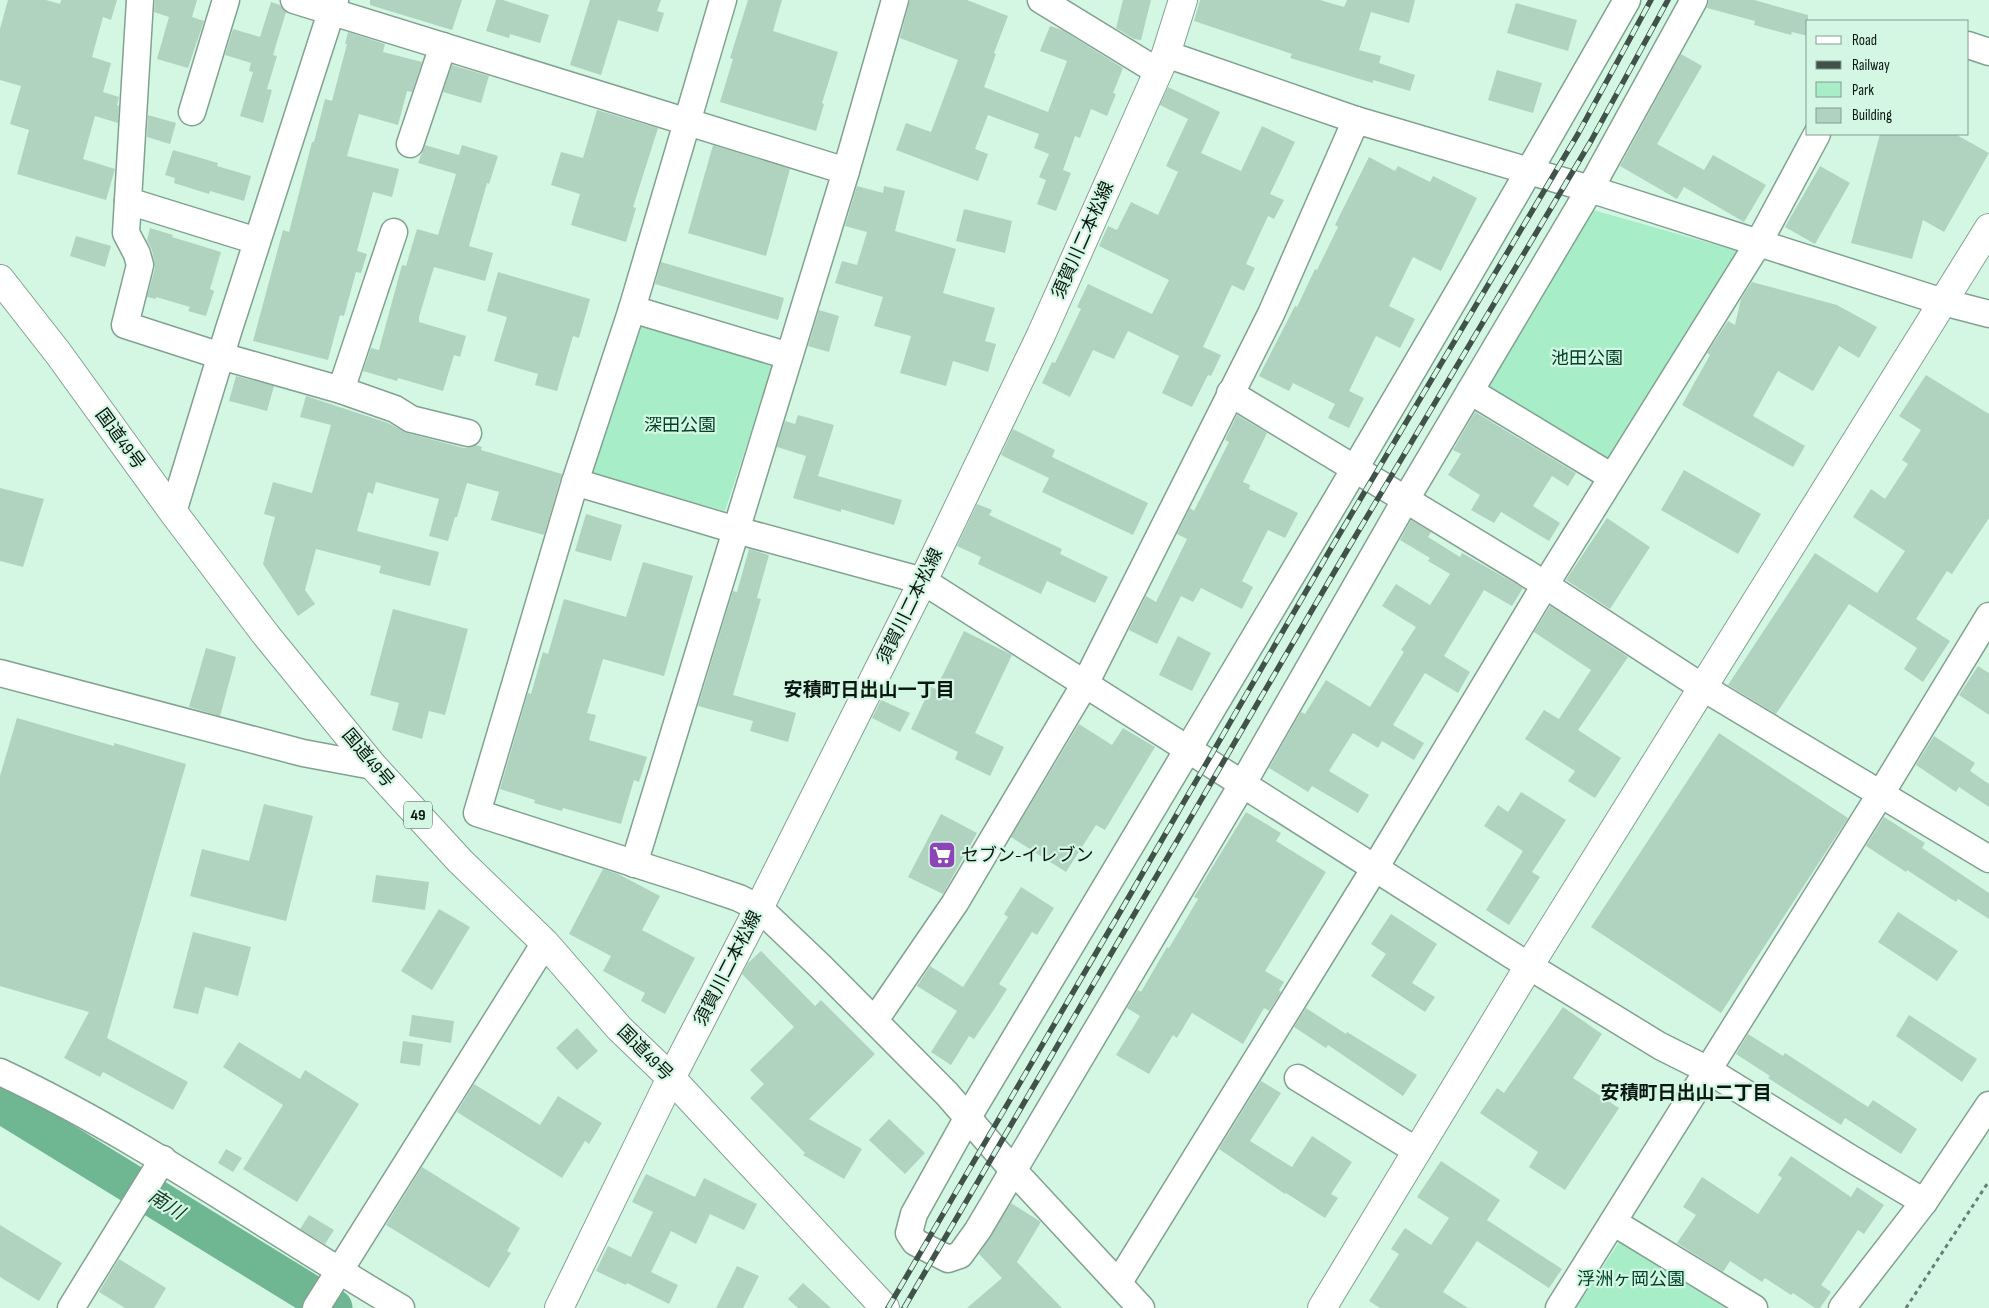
<svg xmlns="http://www.w3.org/2000/svg" width="1989" height="1308" font-family="'Sofia Sans Condensed','Noto Sans JP',sans-serif">
<style>
.green{fill:#a7eec8}
.lines{fill:none;stroke-linecap:round;stroke-linejoin:round}
.river{stroke:#6fb692;stroke-width:39}
.building{fill:#b0d3c0}
.minor-casing{stroke:#81a290;stroke-width:29}
.tertiary-casing{stroke:#81a290;stroke-width:30}
.secondary-casing{stroke:#81a290;stroke-width:30}
.trunk-casing{stroke:#81a290;stroke-width:30}
.path{stroke:#677e72;stroke-width:3;stroke-dasharray:4 4;stroke-linecap:butt}
.minor{stroke:#fff;stroke-width:26}
.tertiary{stroke:#fff;stroke-width:28}
.secondary{stroke:#fff;stroke-width:28}
.trunk{stroke:#fff;stroke-width:28}
.rail-casing{stroke:#405249;stroke-width:5.5}
.rail{stroke:#d3f7e3;stroke-width:4;stroke-dasharray:11;stroke-linecap:butt}
.labels{text-anchor:middle;dominant-baseline:central;stroke-width:4.5;stroke-linejoin:round;paint-order:stroke}
.shield{fill:#d3f7e3;stroke:#465a4f;stroke-width:1}
.shield-label{font-size:16px;font-weight:bold;fill:#0a1610}
.street-label{font-size:18px;fill:#0a1610;stroke:#d3f7e3}
.park-label{font-size:18px;fill:#034029;stroke:#d3f7e3}
.poi-label{font-size:18px;fill:#0a1610;stroke:#d3f7e3;text-anchor:start}
.neighbourhood-label{font-size:19px;font-weight:bold;fill:#0a1610;stroke:#d3f7e3}
.water-label{font-size:19px;font-style:italic;fill:#163727;stroke:#d3f7e3}
</style>
<rect width="100%" height="100%" fill="#d3f7e3"/>
<g class="green">
<polygon points="1593,210 1738,251 1609,461 1482,390"/>
<polygon points="642,326 774,362 725,511 587,473"/>
<polygon points="1621,1239 1733,1308 1576,1308"/>
</g>
<g class="lines">
<polyline class="river" points="0,1103 333,1308"/>
</g>
<g class="building">
<polygon points="8,0 46,0 60,4 61,0 117,0 111,20 103,17 92,57 111,63 103,92 119,97 117,105 119,106 118,123 95,116 83,159 115,169 106,200 17,174 29,130 10,124 21,86 0,80 0,29"/>
<polygon points="155,0 197,0 192,17 204,21 188,68 157,59 169,17 154,12"/>
<polygon points="370,0 462,0 452,30 370,5"/>
<polygon points="496,0 503,0 549,15 540,43 510,34 509,38 486,31"/>
<polygon points="590,0 661,0 657,11 664,13 658,32 618,20 601,75 570,65"/>
<polygon points="748,0 782,0 773,31 838,52 822,103 824,104 816,131 720,102 733,59 730,58"/>
<polygon points="910,0 967,0 1008,16 994,53 996,54 984,87 1048,112 1067,61 1040,51 1050,26 1062,30 1123,68 1113,93 1116,94 1107,116 1091,109 1080,138 1075,136 1063,170 1071,173 1056,211 1037,204 1046,180 1039,177 1049,154 1034,148 1039,134 988,115 975,149 988,154 978,181 896,150 906,123 931,132 958,60 900,38"/>
<polygon points="1123,0 1151,0 1141,40 1134,39 1116,28"/>
<polygon points="1200,0 1320,0 1344,7 1347,0 1415,0 1409,23 1371,12 1359,50 1381,56 1379,63 1415,75 1410,91 1373,80 1373,83 1290,58 1292,54 1194,21"/>
<polygon points="1709,0 1754,0 1808,15 1808,36 1792,32 1791,35 1754,25 1755,21 1707,8"/>
<polygon points="271,2 280,5 286,12 273,55 277,56 267,89 272,90 263,123 240,116 253,72 249,71 251,63 225,55 233,29 260,37"/>
<polygon points="1516,3 1577,20 1568,51 1507,33"/>
<polygon points="348,32 385,44 383,52 422,62 412,92 407,91 398,125 359,114 347,156 399,169 392,197 373,192 357,251 367,254 361,273 356,272 344,316 340,315 328,360 253,341 283,230 289,232 312,142 314,142 325,99 332,101 347,44 345,44"/>
<polygon points="1681,54 1702,66 1657,144 1704,170 1713,155 1766,185 1744,222 1684,187 1677,199 1620,166"/>
<polygon points="452,65 489,76 481,103 443,92"/>
<polygon points="1497,70 1542,83 1533,113 1488,100"/>
<polygon points="1168,87 1220,112 1201,153 1241,171 1262,126 1295,142 1270,194 1284,200 1274,219 1268,216 1246,264 1255,268 1244,291 1232,285 1203,347 1221,355 1211,376 1208,375 1192,407 1162,393 1179,356 1128,331 1114,359 1093,350 1070,397 1042,383 1052,362 1055,363 1081,309 1077,307 1088,284 1152,314 1169,280 1099,246 1108,226 1117,230 1131,202 1158,215 1178,172 1166,166 1188,119 1160,105"/>
<polygon points="597,110 658,128 633,207 636,208 626,242 571,225 580,194 551,185 561,152 583,158"/>
<polygon points="148,115 176,123 170,144 147,137"/>
<polygon points="1880,134 1955,134 1989,153 1944,232 1923,220 1912,259 1851,243"/>
<polygon points="425,145 459,155 462,145 498,156 489,184 487,183 469,246 493,253 485,281 434,267 419,317 419,322 466,336 460,357 454,355 443,391 398,378 397,381 363,371 371,348 379,350 402,265 406,266 417,229 438,235 456,174 418,163"/>
<polygon points="713,145 790,169 766,256 688,233"/>
<polygon points="173,150 218,163 217,166 251,176 244,201 210,191 209,194 174,183 175,178 165,175"/>
<polygon points="1369,157 1395,171 1398,166 1430,182 1433,176 1477,198 1441,271 1413,257 1389,306 1415,319 1400,348 1376,336 1349,391 1364,398 1349,428 1328,418 1335,404 1293,383 1289,391 1259,376 1295,306 1297,307 1315,269 1317,270 1338,227 1335,225"/>
<polygon points="1820,166 1850,183 1815,244 1785,227"/>
<polygon points="857,186 883,193 884,186 905,191 895,231 956,249 943,293 995,308 985,341 996,344 988,372 953,361 946,386 900,373 911,336 874,326 883,297 835,283 842,261 857,265 867,232 845,226"/>
<polygon points="964,209 1012,221 1005,253 956,241"/>
<polygon points="150,228 173,235 172,237 221,252 210,289 214,291 206,316 188,311 190,307 156,297 156,299 147,297 155,268 152,250 147,240"/>
<polygon points="76,236 111,246 105,267 70,256"/>
<polygon points="661,262 784,298 778,320 655,284"/>
<polygon points="498,272 590,299 579,338 573,336 557,391 535,385 538,374 494,361 507,317 487,311"/>
<polygon points="1752,282 1837,305 1877,327 1859,358 1839,346 1813,391 1778,371 1753,416 1805,446 1793,467 1682,405 1710,355 1707,353 1728,321 1735,325 1741,299"/>
<polygon points="819,310 839,316 829,352 808,346"/>
<polygon points="1926,375 1989,414 1989,518 1952,574 1947,571 1916,619 1950,641 1923,682 1904,669 1917,648 1849,604 1776,714 1728,685 1815,553 1877,593 1905,551 1853,517 1871,489 1885,499 1908,464 1902,460 1921,430 1899,416"/>
<polygon points="236,376 274,386 267,411 229,401"/>
<polygon points="306,396 388,423 407,433 464,448 472,447 476,445 482,447 481,450 562,474 544,535 491,520 499,492 467,483 457,517 455,517 448,541 429,536 439,499 376,482 373,494 368,492 357,531 439,552 430,586 379,573 381,566 316,549 305,590 315,604 298,616 263,564 275,517 264,514 273,482 312,493 331,425 300,417"/>
<polygon points="1475,412 1576,473 1568,486 1552,476 1533,506 1560,523 1549,541 1501,512 1494,523 1471,510 1480,495 1448,475 1461,454 1453,450"/>
<polygon points="798,415 834,425 818,476 902,500 894,525 841,509 841,512 793,498 806,456 777,447 785,421 795,424"/>
<polygon points="1237,415 1267,433 1243,482 1250,485 1249,489 1298,513 1285,538 1268,530 1242,581 1253,587 1242,609 1201,588 1193,602 1181,596 1157,644 1129,630 1146,596 1156,602 1187,539 1177,534 1190,508 1194,511 1229,442 1225,440"/>
<polygon points="1013,429 1055,450 1052,457 1148,503 1133,535 1042,492 1049,478 1001,455"/>
<polygon points="1684,470 1761,514 1738,554 1661,510"/>
<polygon points="0,488 44,499 23,567 0,561"/>
<polygon points="977,504 992,510 989,515 1062,549 1060,554 1108,577 1095,603 1047,581 1041,594 978,564 981,557 957,546"/>
<polygon points="586,514 622,525 611,561 575,551"/>
<polygon points="1607,518 1650,547 1610,609 1566,580"/>
<polygon points="1411,520 1431,532 1428,537 1460,557 1462,553 1523,588 1512,606 1484,590 1444,656 1470,672 1458,693 1425,673 1393,725 1424,743 1414,760 1382,741 1378,748 1353,733 1329,771 1369,795 1358,813 1312,786 1308,792 1269,768 1301,712 1305,714 1326,680 1370,707 1404,652 1401,650 1416,627 1382,606 1396,584 1430,605 1450,574 1428,561 1430,558 1400,540"/>
<polygon points="749,549 769,555 757,598 761,599 733,695 796,713 788,742 750,731 753,721 698,706 733,591 737,592"/>
<polygon points="643,562 693,576 664,676 603,659 587,713 596,715 589,740 647,757 639,782 634,780 621,824 563,808 562,811 534,803 535,800 500,789 528,693 531,694 543,652 548,654 564,599 626,617"/>
<polygon points="1550,606 1628,657 1578,730 1621,758 1595,798 1568,781 1575,771 1525,739 1544,710 1559,719 1591,670 1534,632"/>
<polygon points="393,609 468,629 445,715 429,711 422,739 392,730 399,703 370,695"/>
<polygon points="964,631 1012,655 975,733 1004,747 990,776 955,759 958,752 911,729 931,687 936,689"/>
<polygon points="1178,636 1211,653 1192,691 1159,675"/>
<polygon points="206,648 236,657 220,716 189,707"/>
<polygon points="1978,666 1989,673 1989,715 1959,695"/>
<polygon points="881,700 910,713 900,732 872,718"/>
<polygon points="17,718 114,746 114,743 186,764 107,1038 188,1082 173,1110 103,1072 100,1077 64,1058 89,1012 0,986 0,776"/>
<polygon points="1079,724 1112,745 1123,728 1155,747 1105,830 1096,825 1066,872 1011,837"/>
<polygon points="1719,733 1848,818 1721,1013 1591,927"/>
<polygon points="1934,736 1975,763 1970,771 1989,784 1989,807 1959,787 1956,792 1916,765"/>
<polygon points="1521,792 1566,820 1532,872 1540,877 1509,925 1486,910 1523,851 1484,826 1498,805 1508,812"/>
<polygon points="264,804 313,816 286,921 190,896 202,849 249,861"/>
<polygon points="1246,812 1281,833 1276,841 1326,872 1265,971 1284,982 1279,990 1281,992 1269,1011 1264,1008 1243,1044 1192,1013 1177,1038 1173,1035 1149,1074 1116,1055 1140,1016 1127,1008 1138,990 1141,992 1167,947 1169,948 1198,899 1194,897"/>
<polygon points="941,814 977,833 943,894 908,877"/>
<polygon points="1884,817 1925,843 1922,848 1989,893 1989,919 1958,899 1956,902 1907,870 1906,872 1866,846"/>
<polygon points="603,869 618,874 660,896 642,930 695,958 665,1014 641,1001 645,993 603,971 611,956 569,934"/>
<polygon points="376,875 429,882 425,910 372,902"/>
<polygon points="1021,887 1054,908 1037,935 1032,932 999,984 1007,989 995,1008 974,1039 969,1036 951,1065 931,1052 957,1011 917,986 930,966 963,987 1008,917 1004,914"/>
<polygon points="439,909 470,927 432,990 401,971"/>
<polygon points="1898,912 1958,951 1937,981 1878,942"/>
<polygon points="1391,914 1437,944 1412,983 1435,997 1425,1012 1371,976 1386,954 1371,944"/>
<polygon points="193,932 251,947 238,996 205,987 198,1014 173,1008"/>
<polygon points="761,951 815,1006 821,1000 875,1054 809,1119 862,1149 844,1179 803,1155 805,1153 750,1098 764,1084 750,1070 794,1027 742,974 748,963"/>
<polygon points="1563,1007 1602,1034 1573,1078 1619,1108 1565,1190 1529,1167 1538,1152 1480,1113 1497,1088 1504,1093"/>
<polygon points="1306,1008 1346,1034 1347,1032 1417,1075 1403,1096 1328,1045 1326,1048 1294,1027"/>
<polygon points="412,1015 454,1021 451,1043 409,1036"/>
<polygon points="1909,1015 1977,1059 1962,1082 1896,1036"/>
<polygon points="577,1028 598,1051 577,1070 556,1048"/>
<polygon points="1748,1034 1783,1056 1785,1053 1868,1107 1873,1100 1917,1129 1901,1154 1845,1118 1841,1125 1768,1078 1770,1076 1736,1054"/>
<polygon points="403,1041 423,1044 420,1066 400,1063"/>
<polygon points="239,1042 300,1079 305,1070 359,1104 297,1202 243,1169 283,1105 223,1067"/>
<polygon points="1261,1081 1281,1093 1250,1141 1292,1167 1312,1136 1352,1162 1331,1194 1338,1198 1325,1218 1286,1193 1285,1194 1219,1149"/>
<polygon points="474,1084 540,1125 558,1096 602,1123 589,1144 585,1141 562,1178 457,1112"/>
<polygon points="889,1119 925,1153 905,1174 869,1140"/>
<polygon points="226,1149 242,1158 233,1172 218,1163"/>
<polygon points="1791,1156 1851,1197 1857,1187 1884,1205 1864,1234 1858,1230 1821,1285 1831,1292 1820,1308 1815,1308 1793,1293 1791,1295 1765,1278 1762,1282 1730,1261 1723,1272 1677,1243 1696,1215 1683,1207 1702,1177 1758,1214 1782,1178 1778,1175"/>
<polygon points="1441,1161 1500,1200 1487,1220 1562,1269 1549,1288 1477,1241 1443,1292 1468,1308 1380,1308 1369,1301 1399,1254 1391,1249 1405,1228 1431,1245 1449,1218 1417,1197"/>
<polygon points="422,1167 520,1228 507,1251 511,1253 489,1288 386,1225"/>
<polygon points="646,1174 695,1197 704,1178 757,1204 744,1230 710,1214 696,1244 671,1231 651,1272 678,1285 669,1304 627,1283 626,1285 596,1271 608,1246 631,1257 653,1212 632,1202"/>
<polygon points="1011,1203 1041,1222 1017,1262 1062,1308 967,1308 1002,1278 979,1254"/>
<polygon points="309,1215 334,1230 325,1244 300,1229"/>
<polygon points="0,1225 62,1263 39,1301 0,1277"/>
<polygon points="119,1259 166,1288 154,1308 125,1308 99,1292"/>
<polygon points="737,1266 759,1276 743,1308 716,1308"/>
<polygon points="803,1283 831,1308 798,1308 788,1299"/>
</g>
<g class="lines">
<g class="minor-casing">
<g id="minor">
<polyline points="140,0 126,233 137,254 140,265 125,325 221,356 341,390 395,409 411,419 468,433"/>
<polyline points="294,0 846,171"/>
<polyline points="723,0 632,309 575,482 477,813 689,881 739,898 759,908 820,966 947,1094 1013,1170 1141,1308"/>
<polyline points="1041,0 1157,71"/>
<path d="M1627,0c-214,376 -437,746 -659,1117l-54,97 -5,19 6,9 33,17 12,-4 18,-25 264,-445 164,-286 184,-310 104,-189"/>
<polyline points="1968,45 1989,52"/>
<polyline points="1166,54 1356,120 1590,189 1943,302 1989,314"/>
<polyline points="192,112 226,0"/>
<polyline points="410,144 443,46"/>
<polyline points="128,201 257,241"/>
<polyline points="632,309 789,356"/>
<polyline points="341,390 394,232"/>
<polyline points="1470,391 1612,477"/>
<polyline points="1230,393 1525,572 1702,687 1989,859"/>
<polyline points="575,482 736,530 923,581 1529,966 1660,1046 1708,1070 1850,1158 1924,1202"/>
<polyline points="173,512 228,332 335,0"/>
<polyline points="0,673 303,753 373,766"/>
<polyline points="634,864 846,171 895,0"/>
<polyline points="875,1020 955,903 1085,684 1271,314 1356,120"/>
<path d="M0,1072c141,66 267,157 401,236"/>
<polyline points="1298,1078 1417,1151"/>
<polyline points="1613,1222 1754,1308"/>
<polyline points="1119,1282 1375,868 1545,585 1759,242 1817,134"/>
<polyline points="71,1308 163,1159"/>
<polyline points="316,1308 545,943"/>
<polyline points="1559,1308 1880,795 1989,616"/>
<polyline points="1842,1308 1924,1202 1989,1105"/>
</g>
</g>
<g class="tertiary-casing">
<polyline id="tertiary" points="1322,1308 1529,966 1989,228"/>
</g>
<g class="secondary-casing">
<polyline id="secondary" points="559,1308 671,1078 759,908 923,581 1041,335 1166,54 1183,0"/>
</g>
<g class="trunk-casing">
<polyline id="trunk" points="0,279 58,353 173,512 266,635 373,766 460,861 545,943 619,1028 671,1078 885,1308"/>
</g>
<polyline class="path" points="1906,1308 1989,1181"/>
<use href="#minor" class="minor"/>
<use href="#tertiary" class="tertiary"/>
<use href="#secondary" class="secondary"/>
<use href="#trunk" class="trunk"/>
<g class="rail-casing">
<g id="rail">
<polyline points="888,1308 1123,907 1333,545 1578,134 1651,0"/>
<polyline points="904,1308 1346,552 1591,141 1668,0"/>
</g>
</g>
<use href="#rail" class="rail"/>
</g>
<defs>
<g id="supermarket-square" transform="scale(1.4375)"><rect x="-9" y="-9" width="18" height="18" rx="4" fill="#8d44b7" stroke="#d3f7e3"/><path d="M-6-5.5h2.5l.6 2H6L4.5 2H-2.5L-4.4-4H-6ZM-1.5 3.2a1.3 1.3 0 1 0 .1 0ZM3 3.2a1.3 1.3 0 1 0 .1 0Z" fill="#fff"/></g>
</defs>
<g fill-rule="evenodd">
<use href="#supermarket-square" x="942" y="855"/>
</g>
<g class="labels">
<rect class="shield" x="404" y="801.5" width="28" height="27" rx="4"/>
<g class="shield-label">
<text x="418" y="815">49</text>
</g>
<g class="street-label">
<text transform="translate(1083 240) rotate(-66)">須賀川二本松線</text>
<text transform="translate(120 439) rotate(54)">国道49号</text>
<text transform="translate(910 606) rotate(-64)">須賀川二本松線</text>
<text transform="translate(368 758) rotate(50)">国道49号</text>
<text transform="translate(728 968) rotate(-63)">須賀川二本松線</text>
<text transform="translate(645 1053) rotate(45)">国道49号</text>
</g>
<g class="park-label">
<text x="1587" y="358">池田公園</text>
<text x="680" y="425">深田公園</text>
<text x="1631" y="1279">浮洲ヶ岡公園</text>
</g>
<g class="poi-label">
<text x="961" y="855">セブン-イレブン</text>
</g>
<g class="neighbourhood-label">
<text x="869" y="690">安積町日出山一丁目</text>
<text x="1686" y="1093">安積町日出山二丁目</text>
</g>
<g class="water-label">
<text transform="translate(166 1205) rotate(32)">南川</text>
</g>
</g>
<rect x="1806" y="20" width="162" height="115" fill="#d3f7e3" stroke="#839d8f"/>
<rect x="1816" y="36" width="25" height="8" fill="#ffffff" stroke="#839d8f"/>
<text x="1852" y="45" font-size="15" fill="#0a1610">Road</text>
<rect x="1816" y="61" width="25" height="8" fill="#405249" stroke="#839d8f"/>
<text x="1852" y="70" font-size="15" fill="#0a1610">Railway</text>
<rect x="1816" y="82" width="25" height="15" fill="#a7eec8" stroke="#839d8f"/>
<text x="1852" y="95" font-size="15" fill="#0a1610">Park</text>
<rect x="1816" y="108" width="25" height="15" fill="#b0d3c0" stroke="#839d8f"/>
<text x="1852" y="120" font-size="15" fill="#0a1610">Building</text>
</svg>
